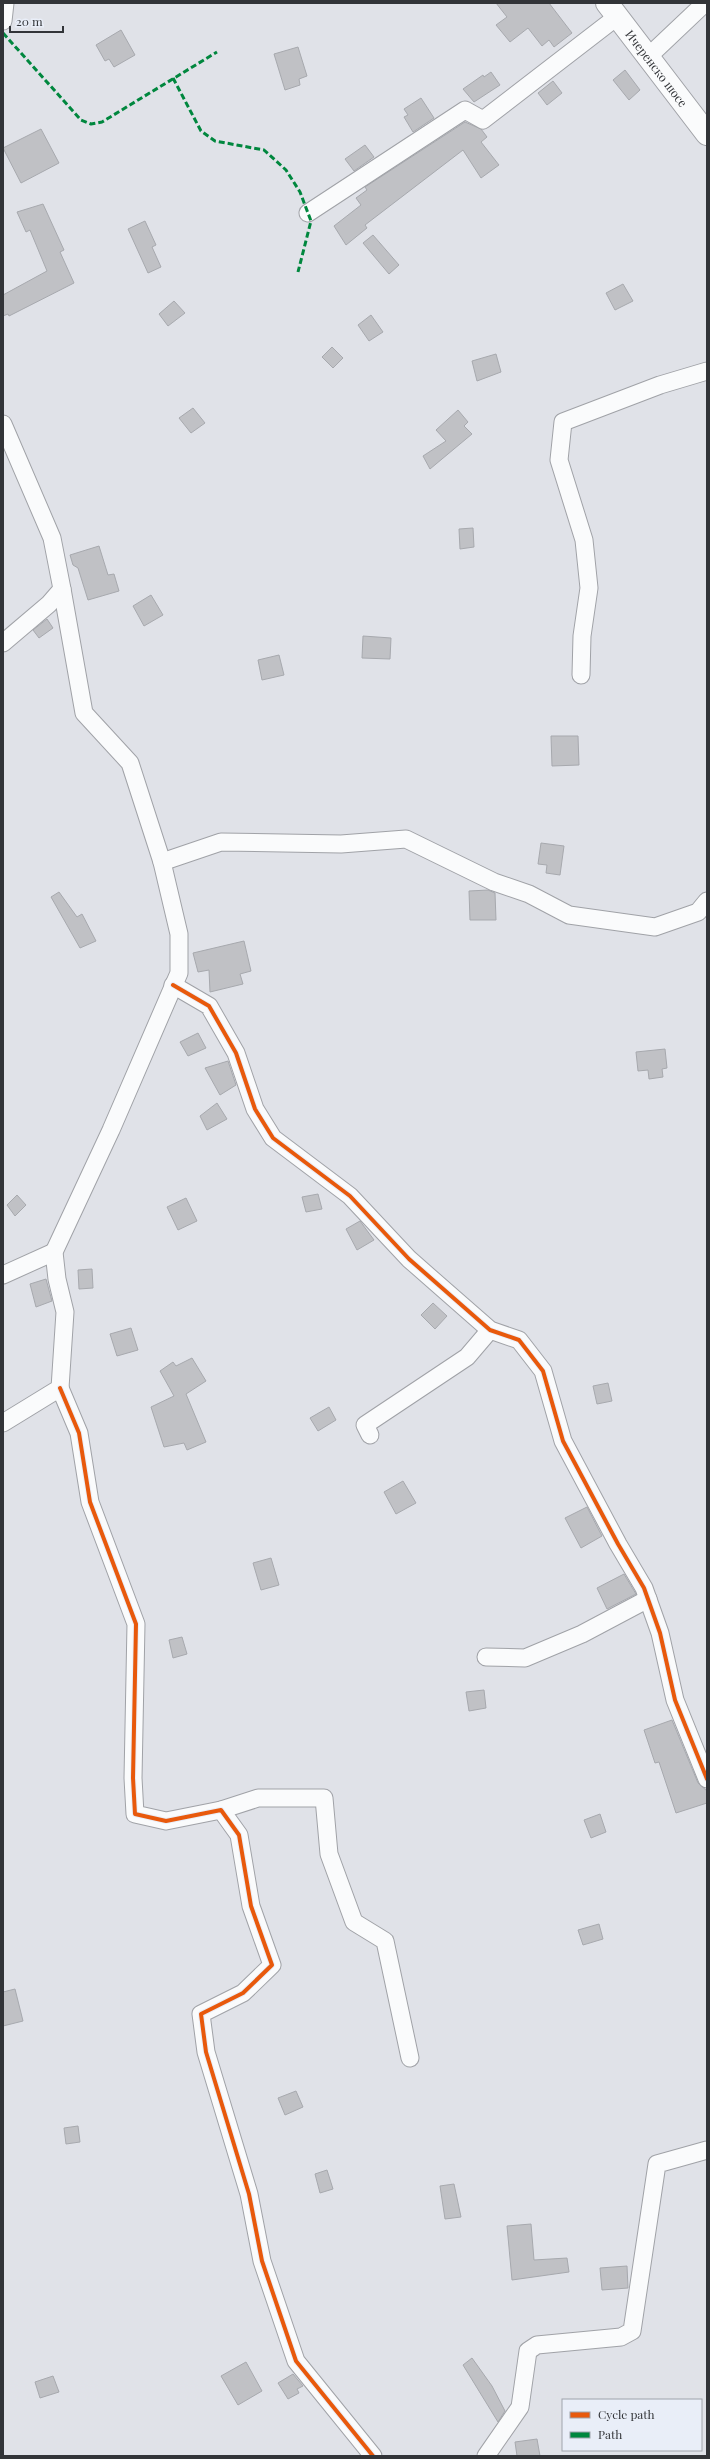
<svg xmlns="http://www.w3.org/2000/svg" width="710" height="2459" font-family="'Playfair Display',serif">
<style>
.building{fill:#c0c1c5;stroke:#a7a9ae}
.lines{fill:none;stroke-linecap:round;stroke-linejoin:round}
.street-casing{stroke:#a0a2a7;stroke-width:19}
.secondary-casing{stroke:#a0a2a7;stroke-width:24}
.street{stroke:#fafbfc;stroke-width:17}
.secondary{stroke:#fafbfc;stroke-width:22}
.quiet{stroke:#00873e;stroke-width:3;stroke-dasharray:6 3;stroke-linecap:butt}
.cycleway-casing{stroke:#e9eef8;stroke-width:6}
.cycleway{stroke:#e8590c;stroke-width:4}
.labels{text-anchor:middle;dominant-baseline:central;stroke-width:3;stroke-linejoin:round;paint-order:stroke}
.street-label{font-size:12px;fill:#323438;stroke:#e9eef8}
</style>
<rect width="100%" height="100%" fill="#e0e2e8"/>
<g class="building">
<polygon points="496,3 549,3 572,33 554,47 549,40 542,46 528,28 510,42 496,25 507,17"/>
<polygon points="121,30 135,55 114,67 109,59 105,61 96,45"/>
<polygon points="298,47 307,76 299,79 300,85 285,90 274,54"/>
<polygon points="625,70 640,90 629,100 613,80"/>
<polygon points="491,72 500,85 474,102 463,89 483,75 484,77"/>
<polygon points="553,81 562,93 547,105 538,93"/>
<polygon points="421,98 434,118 413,132 404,117 408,115 404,109"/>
<polygon points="465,122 481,129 487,137 481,142 499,165 481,178 463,150 365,225 367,228 346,245 334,226 361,205 356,198 367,190 365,187"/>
<polygon points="41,129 59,163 21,183 3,148"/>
<polygon points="365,145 374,157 354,171 345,159"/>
<polygon points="43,204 64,250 60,252 74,283 9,316 8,314 3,316 3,295 47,271 30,230 26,232 17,212"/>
<polygon points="145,221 156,245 152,247 161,267 148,273 128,229"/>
<polygon points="373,235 399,265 389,274 363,243"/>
<polygon points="623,284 633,301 615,310 606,293"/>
<polygon points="174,301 185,313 168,326 159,314"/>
<polygon points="371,315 383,332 369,341 358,325"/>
<polygon points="332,347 343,358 333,368 322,357"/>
<polygon points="496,354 501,372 477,381 472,361"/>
<polygon points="193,408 205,423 191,433 179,418"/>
<polygon points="458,410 468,422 464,426 472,434 430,469 423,456 446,441 436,430"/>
<polygon points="473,528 474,547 460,549 459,529"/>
<polygon points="99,546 108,575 114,574 119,591 88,600 78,568 73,565 70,555"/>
<polygon points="151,595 163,615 144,626 133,606"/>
<polygon points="47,619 53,628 39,638 33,630"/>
<polygon points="363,636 391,638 390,659 362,658"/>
<polygon points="279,655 284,675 262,680 258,660"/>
<polygon points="551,736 578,736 579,765 552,766"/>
<polygon points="541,843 564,846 560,875 546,873 547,865 538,864"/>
<polygon points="488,890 495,893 496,920 470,920 469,891"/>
<polygon points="59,892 77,917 82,914 96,941 80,948 51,897"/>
<polygon points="244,941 251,971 240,974 243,984 210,992 209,970 198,972 193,953"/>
<polygon points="198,1033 206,1048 188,1056 180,1042"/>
<polygon points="665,1049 667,1068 662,1069 663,1077 649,1079 648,1070 638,1071 636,1052"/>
<polygon points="228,1061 236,1085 220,1095 205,1068"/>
<polygon points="217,1103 227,1119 207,1130 200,1116"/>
<polygon points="318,1194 322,1209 306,1212 302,1197"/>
<polygon points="17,1195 26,1205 15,1216 7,1205"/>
<polygon points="186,1198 197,1221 178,1230 167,1207"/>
<polygon points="360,1221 374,1240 357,1250 346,1229"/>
<polygon points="92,1269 93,1288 79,1289 78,1270"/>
<polygon points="46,1279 52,1301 36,1307 30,1284"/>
<polygon points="433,1303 447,1316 435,1329 421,1315"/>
<polygon points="131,1328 138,1350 117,1356 110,1334"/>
<polygon points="192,1358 206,1381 186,1394 206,1442 187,1450 184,1443 164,1447 151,1407 174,1396 160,1371 173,1362 176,1366"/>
<polygon points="608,1383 612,1401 597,1404 593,1386"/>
<polygon points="329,1407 336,1420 318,1431 310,1418"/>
<polygon points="403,1481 416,1503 396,1514 384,1492"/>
<polygon points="587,1507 602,1536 581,1548 565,1518"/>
<polygon points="271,1558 279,1585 261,1590 253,1563"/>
<polygon points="624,1574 636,1594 607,1609 597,1588"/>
<polygon points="182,1637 187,1654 173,1658 169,1640"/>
<polygon points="484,1690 486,1708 469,1711 466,1692"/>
<polygon points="672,1720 698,1783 707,1791 707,1803 676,1813 659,1762 655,1763 644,1730"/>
<polygon points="600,1814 606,1832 591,1838 584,1820"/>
<polygon points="599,1924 603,1939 583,1945 578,1930"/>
<polygon points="15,1989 23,2021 3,2026 3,1992"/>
<polygon points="296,2091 303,2107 285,2115 278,2098"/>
<polygon points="78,2126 80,2142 66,2144 64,2128"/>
<polygon points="327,2170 333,2189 320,2193 315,2174"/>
<polygon points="454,2184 461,2217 445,2219 440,2186"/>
<polygon points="531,2224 534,2260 567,2258 569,2272 512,2280 507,2226"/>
<polygon points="627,2266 628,2288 602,2290 600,2268"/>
<polygon points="472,2358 492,2386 505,2411 498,2422 463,2365"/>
<polygon points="246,2362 262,2391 238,2405 221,2376"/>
<polygon points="293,2374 303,2386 297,2389 299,2393 288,2399 278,2383"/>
<polygon points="53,2376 59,2392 40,2398 35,2382"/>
<polygon points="537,2439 540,2456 517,2456 515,2442"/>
</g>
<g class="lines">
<g class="street-casing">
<g id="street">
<polyline points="3,21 5,3"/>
<polyline points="649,56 705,3"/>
<polyline points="308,213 465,110 483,120 618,16"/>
<polyline points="3,424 52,538 62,589 49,604 3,643"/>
<polyline points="581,675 582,636 589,588 584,540 559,460 563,422 660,385 707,371"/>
<polyline points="162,862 221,842 341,844 406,839 494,882 529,894 569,915 655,927 698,912 707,901"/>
<polyline points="173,985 209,1006 236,1053 255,1109 273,1138 350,1196 409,1259 490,1330 519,1340 543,1371 563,1441 618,1544 644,1588 660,1633 675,1700 707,1779"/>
<polyline points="3,1275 54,1252"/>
<polyline points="60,1388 79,1433 90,1502 136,1624 133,1778 135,1814 166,1821 221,1810 239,1835 251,1906 272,1965 243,1993 201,2014 206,2052 249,2194 262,2261 296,2361 373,2456"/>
<polyline points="3,1423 60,1388 65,1312 57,1279 54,1252 111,1130 179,973 179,934 162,862 130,763 84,713 62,589"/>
<polyline points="370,1435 365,1425 467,1357 490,1330"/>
<polyline points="486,1657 525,1658 582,1634 648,1599"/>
<polyline points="221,1810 258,1798 324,1798 329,1854 354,1922 385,1941 410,2058"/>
<polyline points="486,2456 520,2407 528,2351 537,2345 621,2337 632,2331 657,2164 707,2150"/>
</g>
</g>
<g class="secondary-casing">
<g id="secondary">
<path id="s1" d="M607,3l100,131"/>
</g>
</g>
<use href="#street" class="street"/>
<use href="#secondary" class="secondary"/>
<g class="quiet">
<polyline points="3,33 81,120 91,124 102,122 217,52"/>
<polyline points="173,78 201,131 215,141 264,150 286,170 300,192 311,221 298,272"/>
</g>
<g class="cycleway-casing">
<g id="cycleway">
<polyline points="173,985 209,1006 236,1053 255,1109 273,1138 350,1196 409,1259 490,1330 519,1340 543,1371 563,1441 618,1544 644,1588 660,1633 675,1700 707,1779"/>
<polyline points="60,1388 79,1433 90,1502 136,1624 133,1778 135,1814 166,1821 221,1810 239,1835 251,1906 272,1965 243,1993 201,2014 206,2052 249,2194 262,2261 296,2361 373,2456"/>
</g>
</g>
<use href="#cycleway" class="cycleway"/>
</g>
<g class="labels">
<g class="street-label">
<text stroke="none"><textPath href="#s1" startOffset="82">Ичеренско шосе</textPath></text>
</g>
</g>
<rect width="710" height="2459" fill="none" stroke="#323438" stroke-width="8"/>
<rect x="562" y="2399" width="140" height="52" fill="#e9eef8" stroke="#a0a4ab"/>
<rect x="570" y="2412" width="20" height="6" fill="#e8590c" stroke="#a0a4ab"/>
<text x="598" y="2419" font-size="12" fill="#323438">Cycle path</text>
<rect x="570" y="2432" width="20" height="6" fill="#00873e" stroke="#a0a4ab"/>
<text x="598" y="2439" font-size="12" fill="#323438">Path</text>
<path d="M10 26v6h53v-6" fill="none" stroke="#323438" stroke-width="2"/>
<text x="16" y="26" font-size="12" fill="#323438" stroke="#e9eef8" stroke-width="3" paint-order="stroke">20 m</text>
</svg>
